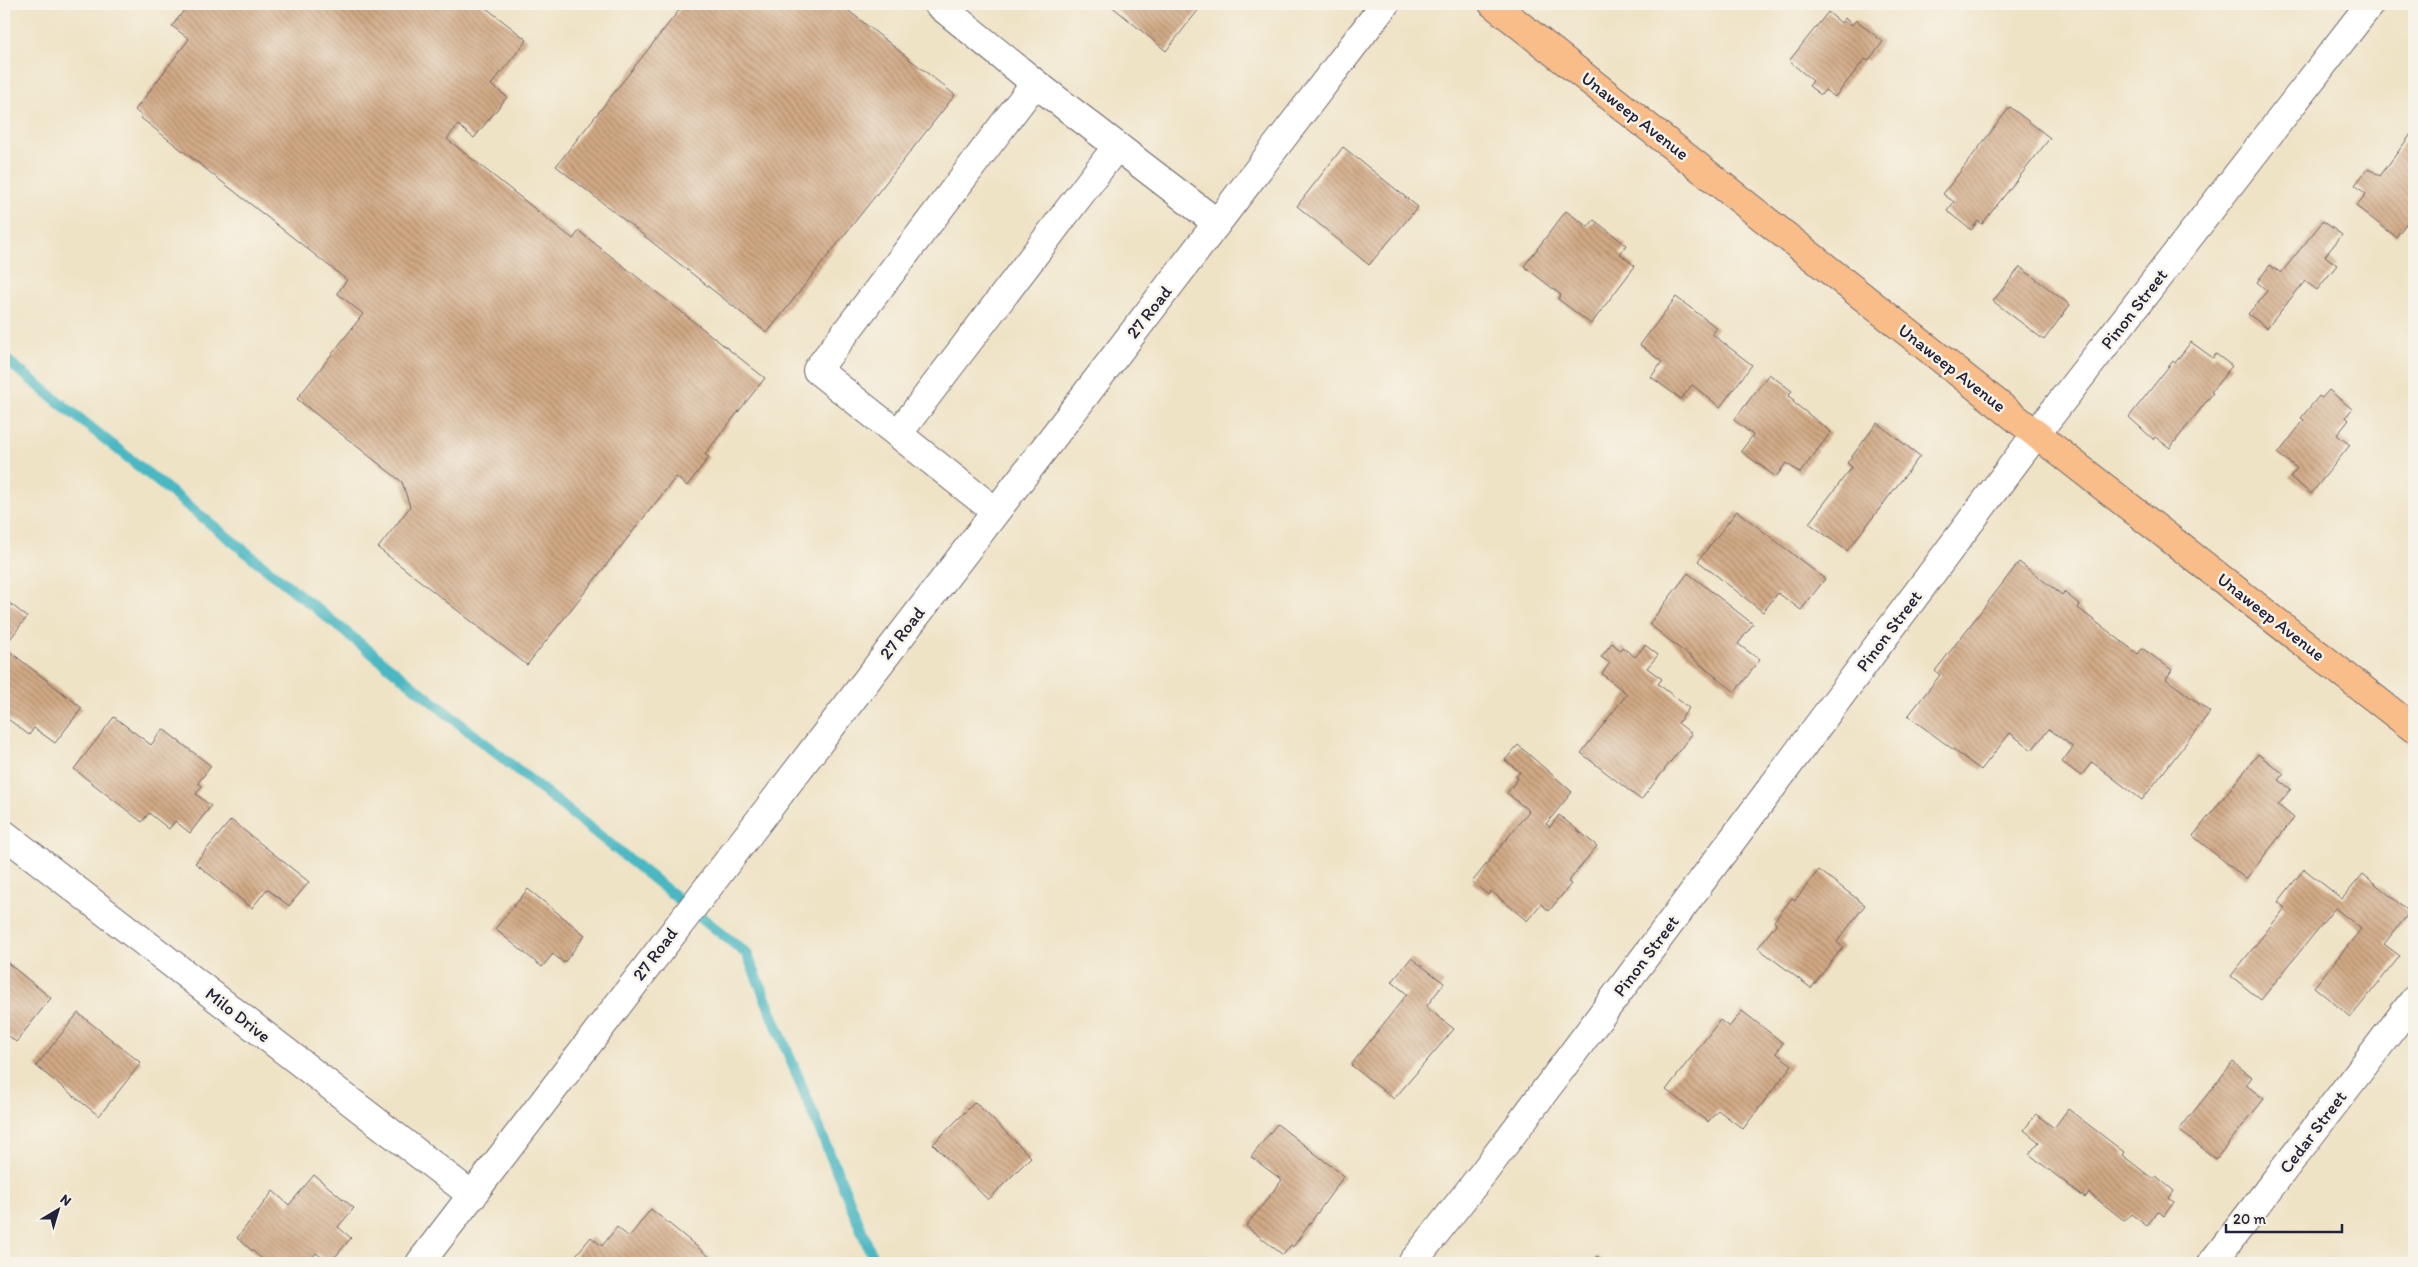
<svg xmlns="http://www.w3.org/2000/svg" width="2418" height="1267" font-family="Itim,sans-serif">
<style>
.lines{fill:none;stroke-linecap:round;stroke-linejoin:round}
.stream{stroke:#4ab8c3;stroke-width:11}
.building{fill:url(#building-back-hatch)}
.minor-casing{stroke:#6a666c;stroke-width:30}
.major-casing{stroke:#6a666c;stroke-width:30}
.minor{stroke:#fff;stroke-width:28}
.major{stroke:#f8bd89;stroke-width:28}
.labels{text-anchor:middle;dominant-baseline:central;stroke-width:5;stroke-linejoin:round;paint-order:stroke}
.street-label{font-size:18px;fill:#22223b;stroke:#f7f3e8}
</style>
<defs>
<pattern id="building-back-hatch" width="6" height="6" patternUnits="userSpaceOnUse" patternTransform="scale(1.25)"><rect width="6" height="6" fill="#d1a984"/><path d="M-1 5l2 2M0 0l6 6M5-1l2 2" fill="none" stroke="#a9896d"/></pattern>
</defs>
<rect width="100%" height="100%" fill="#f7f3e8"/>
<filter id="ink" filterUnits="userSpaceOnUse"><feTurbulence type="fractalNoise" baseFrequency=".02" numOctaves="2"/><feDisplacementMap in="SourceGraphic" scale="10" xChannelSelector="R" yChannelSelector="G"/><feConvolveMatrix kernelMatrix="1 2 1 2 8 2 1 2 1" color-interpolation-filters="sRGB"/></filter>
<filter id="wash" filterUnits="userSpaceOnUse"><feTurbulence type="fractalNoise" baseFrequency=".0096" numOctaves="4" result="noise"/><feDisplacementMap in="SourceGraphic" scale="20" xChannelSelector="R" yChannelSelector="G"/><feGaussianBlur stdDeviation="1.12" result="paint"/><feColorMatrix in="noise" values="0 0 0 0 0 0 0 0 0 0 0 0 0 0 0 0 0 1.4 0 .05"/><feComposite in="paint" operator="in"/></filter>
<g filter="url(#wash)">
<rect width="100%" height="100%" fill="#efe3c6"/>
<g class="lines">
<polyline class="stream" points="4,358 747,954 875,1263"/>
</g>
<g id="blocks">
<g class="building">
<polygon points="189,4 481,4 527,40 491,85 507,97 474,138 458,125 447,139 573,239 579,231 765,378 705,454 709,457 687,486 676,477 527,665 378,548 410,507 402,482 297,399 363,314 337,293 347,280 141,118 142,116 135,110 189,39 172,26"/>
<polygon points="684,4 840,4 955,95 767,333 556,166"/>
<polygon points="1109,4 1203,4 1166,51"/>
<polygon points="1828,12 1841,23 1845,18 1852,25 1856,20 1883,42 1868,61 1865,59 1835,97 1825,90 1821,95 1809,86 1813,81 1789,61"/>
<polygon points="2010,107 2050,138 1982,224 1978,221 1971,230 1947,211 1954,202 1943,194"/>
<polygon points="2414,130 2414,213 2396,237 2356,206 2366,194 2355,185 2368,168 2380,176"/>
<polygon points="1343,147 1418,207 1369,265 1297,206"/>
<polygon points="1566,211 1588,227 1594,220 1626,245 1620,254 1635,266 1591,324 1558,299 1561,295 1524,266"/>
<polygon points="2323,221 2342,235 2325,256 2337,265 2317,290 2305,281 2267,328 2248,314 2267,291 2257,282 2270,265 2281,273"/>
<polygon points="2020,267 2070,305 2044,340 1993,301"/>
<polygon points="1676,297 1717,328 1712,334 1752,365 1720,407 1692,385 1681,399 1651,377 1662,362 1640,345"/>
<polygon points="2191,342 2213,358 2216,354 2232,366 2211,392 2213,393 2170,448 2155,437 2153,439 2129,417 2173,361 2175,363"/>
<polygon points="1769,374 1792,391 1788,396 1794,400 1793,402 1831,432 1800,473 1786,463 1776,477 1741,451 1753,435 1734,420"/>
<polygon points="2329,390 2352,409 2346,417 2349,420 2337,435 2350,445 2311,494 2290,477 2297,468 2278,454 2304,420 2301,418 2319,396 2322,398"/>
<polygon points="1877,423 1920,456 1847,551 1809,523 1852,467 1847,463"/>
<polygon points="1737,511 1825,579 1801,610 1778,593 1763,612 1698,561"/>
<polygon points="2019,562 2062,595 2064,592 2080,605 2078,608 2138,654 2142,648 2172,670 2166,679 2210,712 2142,800 2092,762 2081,776 2062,762 2073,747 2049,729 2032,750 2010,733 1981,770 1908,716 1940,675 1935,671"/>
<polygon points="1688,573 1753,624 1738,644 1760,660 1735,692 1649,624"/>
<polygon points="7,601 27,617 4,647 4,606"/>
<polygon points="1612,643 1620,650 1622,647 1635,657 1645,645 1658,655 1647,668 1662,679 1658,684 1689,708 1678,723 1692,734 1641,800 1581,753 1627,694 1602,674 1610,663 1601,657"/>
<polygon points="4,647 82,708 55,743 34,728 29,735 4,716"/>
<polygon points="114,717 151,745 163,729 211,766 198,783 202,786 196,794 211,806 190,833 175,821 169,829 149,813 142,822 74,769"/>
<polygon points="1518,745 1572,792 1546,824 1550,827 1559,815 1597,846 1568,882 1571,884 1549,911 1541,904 1527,921 1491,891 1488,895 1472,882 1529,811 1507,793 1518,778 1516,777 1520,772 1505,760"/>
<polygon points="2258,754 2284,774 2279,780 2291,789 2278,805 2294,818 2246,879 2193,836"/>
<polygon points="231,820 309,882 289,906 267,889 252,908 195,863"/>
<polygon points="2304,869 2342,899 2363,874 2410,912 2384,944 2400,956 2351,1017 2314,987 2361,929 2335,908 2261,1000 2231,976 2285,908 2278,902"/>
<polygon points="1819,870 1865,905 1837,942 1843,947 1811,988 1758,948 1776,924 1774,921 1792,898 1795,900"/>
<polygon points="528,889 585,935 564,963 553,954 542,967 495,929"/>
<polygon points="1411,958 1444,983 1426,1007 1454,1029 1394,1099 1351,1065 1407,994 1392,982"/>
<polygon points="4,960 51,998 16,1042 9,1036 4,1042"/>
<polygon points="1742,1011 1783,1043 1776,1053 1792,1065 1743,1129 1718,1110 1708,1122 1666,1090 1720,1020 1729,1027"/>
<polygon points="78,1013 141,1063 99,1116 36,1066"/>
<polygon points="2233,1062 2252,1077 2246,1085 2264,1099 2216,1159 2179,1130"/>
<polygon points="975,1102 1031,1157 988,1200 933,1144"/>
<polygon points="2068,1109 2124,1152 2122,1155 2153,1179 2156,1176 2174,1191 2169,1198 2174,1202 2164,1216 2158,1211 2147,1226 2131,1214 2125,1221 2089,1193 2085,1198 2029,1154 2039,1142 2024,1130 2036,1114 2054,1128"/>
<polygon points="1277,1124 1344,1176 1293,1247 1291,1245 1283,1255 1246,1226 1282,1180 1251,1157"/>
<polygon points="314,1175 354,1208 338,1227 351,1238 330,1263 316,1253 308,1263 267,1263 237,1238 273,1191 289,1205"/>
<polygon points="651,1209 717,1263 573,1263 571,1261 591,1237 602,1246 617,1227 629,1237"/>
<polygon points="1597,1256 1606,1263 1592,1263"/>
</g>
</g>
</g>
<g filter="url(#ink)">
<use href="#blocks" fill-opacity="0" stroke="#6a666c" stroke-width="1"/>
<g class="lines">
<g class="minor-casing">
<g id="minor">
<polyline points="938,4 1035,83 817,370 995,511"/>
<polyline points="1035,83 1217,223"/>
<polyline points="898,434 1117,146"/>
<polyline points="4,834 473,1196"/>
<polyline points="420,1263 1385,4"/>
<polyline points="1412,1263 1484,1172 2036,434 2370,4"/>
<polyline points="2212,1263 2414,1000"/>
</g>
</g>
<g class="major-casing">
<polyline id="major" points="1493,4 2036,434 2414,729"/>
</g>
<use href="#minor" class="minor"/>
<use href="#major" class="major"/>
</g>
</g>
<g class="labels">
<g class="street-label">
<text transform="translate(1635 116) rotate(38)">Unaweep Avenue</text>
<text transform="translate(2134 309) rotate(-52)">Pinon Street</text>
<text transform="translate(1149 312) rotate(-52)">27 Road</text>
<text transform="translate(1952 368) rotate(38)">Unaweep Avenue</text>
<text transform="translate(2271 617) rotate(38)">Unaweep Avenue</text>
<text transform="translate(1889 631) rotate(-53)">Pinon Street</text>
<text transform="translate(902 633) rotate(-52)">27 Road</text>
<text transform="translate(655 954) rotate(-53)">27 Road</text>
<text transform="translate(1646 956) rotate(-53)">Pinon Street</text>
<text transform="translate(238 1015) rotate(38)">Milo Drive</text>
<text transform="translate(2313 1132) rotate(-53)">Cedar Street</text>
</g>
</g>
<rect width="2418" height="1267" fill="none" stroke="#f7f3e8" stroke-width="20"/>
<g transform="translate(58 1210) rotate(38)" stroke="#f7f3e8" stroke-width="4" paint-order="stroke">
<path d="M0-4L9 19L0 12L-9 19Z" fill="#22223b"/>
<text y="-8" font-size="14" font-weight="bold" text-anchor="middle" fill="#22223b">N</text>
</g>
<path d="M2226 1224v8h116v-8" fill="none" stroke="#22223b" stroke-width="2.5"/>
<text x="2233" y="1224" font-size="15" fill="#22223b" stroke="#f7f3e8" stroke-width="4" paint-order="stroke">20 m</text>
</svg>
